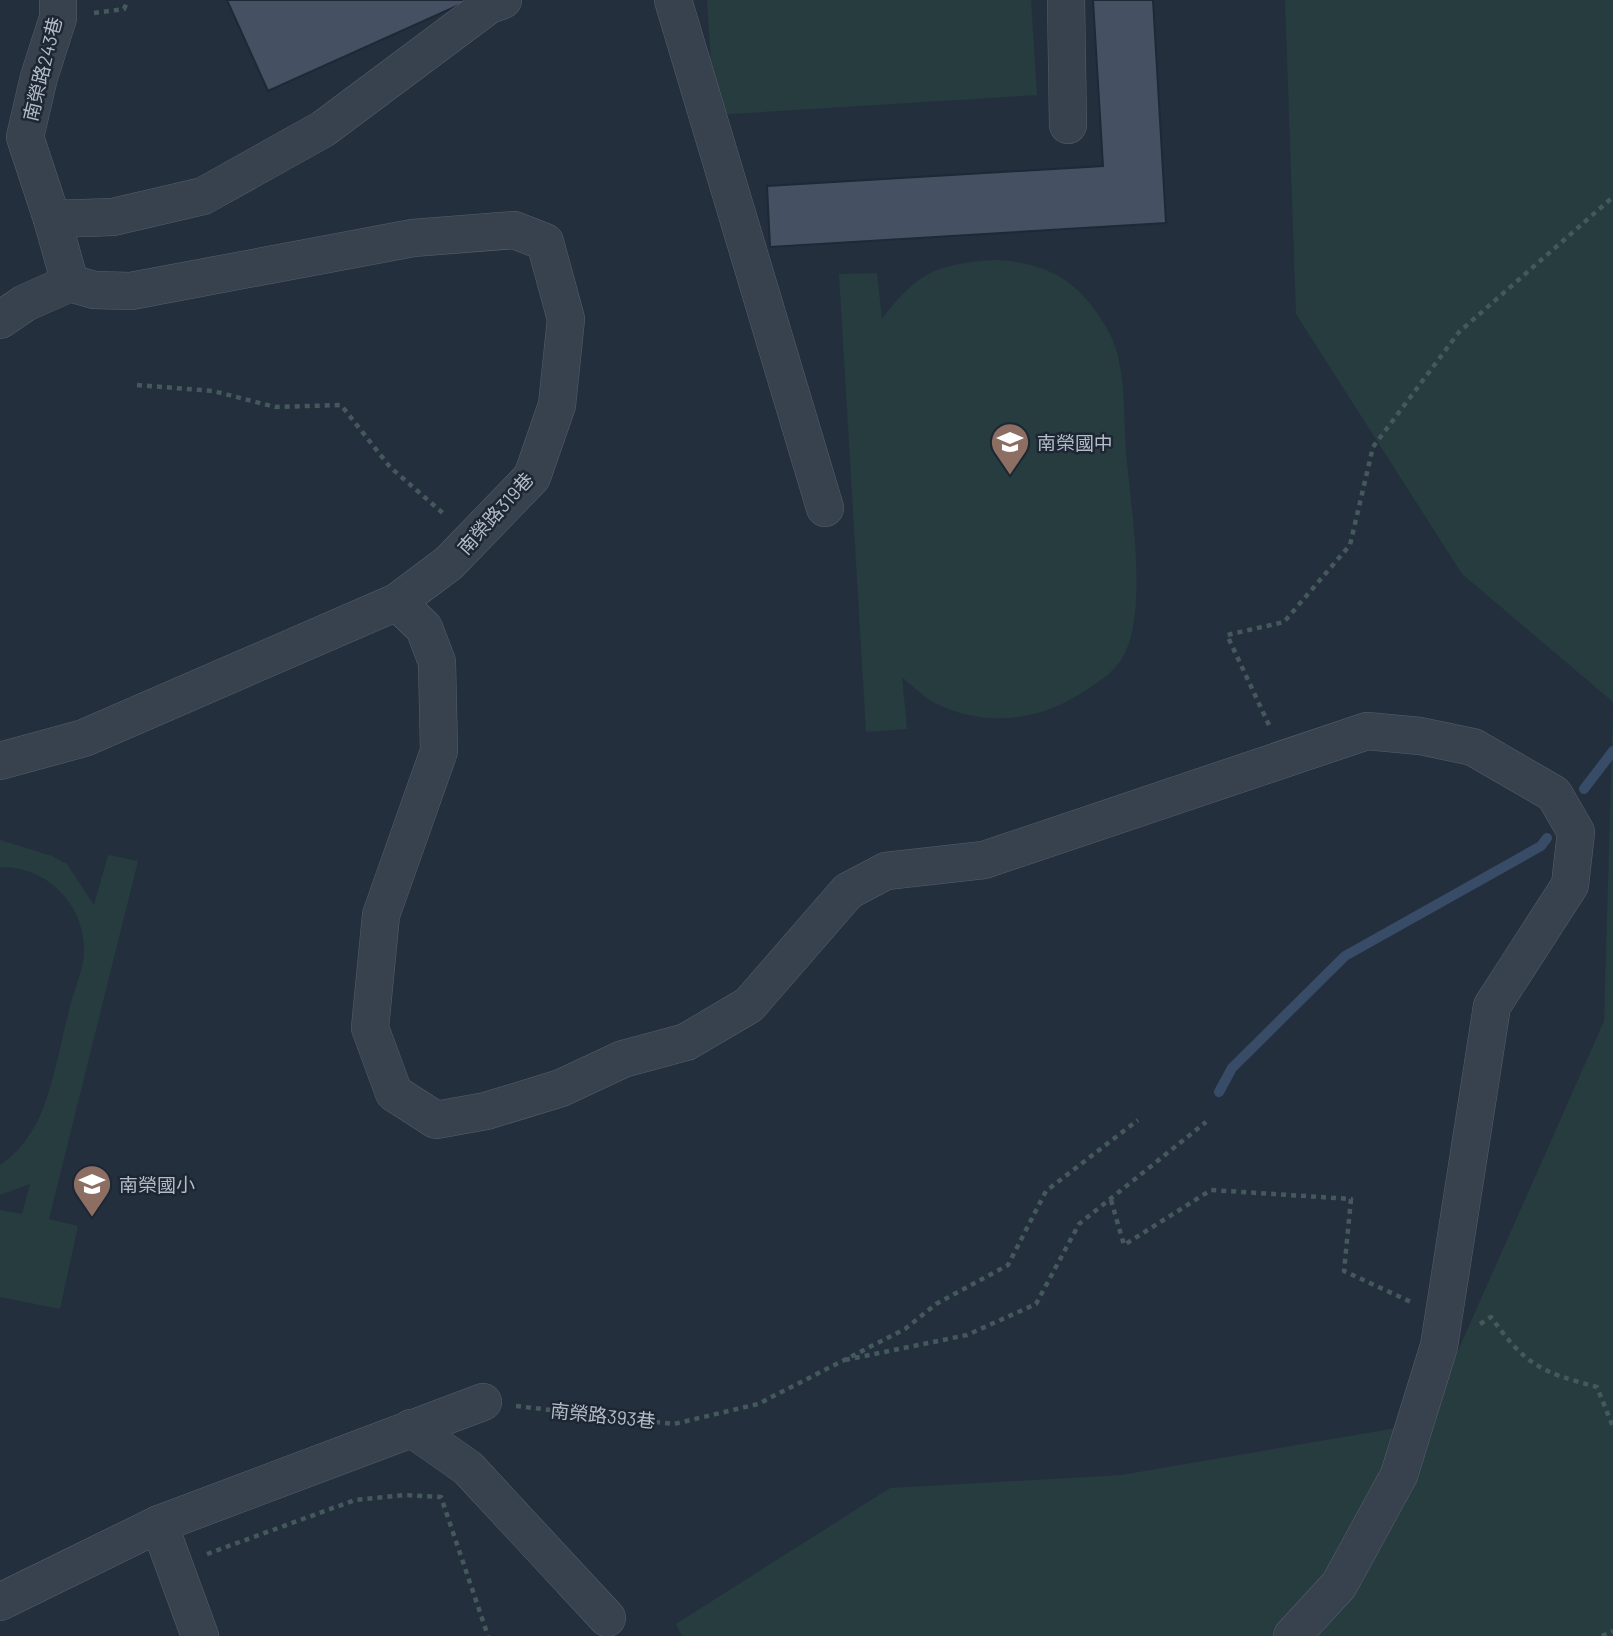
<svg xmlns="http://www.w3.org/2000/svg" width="1613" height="1636" font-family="Barlow,'Noto Sans TC',sans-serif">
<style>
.green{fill:#263c3f}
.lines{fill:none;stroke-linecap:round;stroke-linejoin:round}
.stream{stroke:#394c67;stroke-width:10}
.building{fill:#455162;stroke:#1f2835;stroke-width:2}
.minor-casing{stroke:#565f6c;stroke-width:38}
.path{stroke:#44595c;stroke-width:4.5;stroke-dasharray:5 5;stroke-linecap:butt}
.minor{stroke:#38414e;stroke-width:37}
.labels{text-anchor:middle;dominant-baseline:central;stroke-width:5;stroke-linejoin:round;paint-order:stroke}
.street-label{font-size:19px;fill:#b4bcc9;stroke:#1d2633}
.poi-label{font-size:19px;fill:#b4bcc9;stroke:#1d2633;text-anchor:start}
</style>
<rect width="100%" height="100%" fill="#242f3e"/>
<g class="green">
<polygon points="707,0 1031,0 1037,95 714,115"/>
<polygon points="1285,0 1613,0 1613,702 1462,574 1296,314"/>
<path d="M994,260c51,2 82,18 109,62 7,10 14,27 16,39 6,29 5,60 7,90 4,51 24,166 -5,209 -9,14 -27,25 -41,34 -44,28 -97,33 -145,9 -12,-6 -23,-18 -33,-26l5,52 -41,3 -27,-458 38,-1 5,46c35,-46 54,-55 112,-59z"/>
<polygon points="1613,708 1613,1636 682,1636 676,1624 890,1488 1121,1475 1426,1423 1604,1021"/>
<path d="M0,840l52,16 15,8 27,41 14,-50 30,6 -89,358 29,7 -18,83 -60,-12v-87l22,4 8,-30 -30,11v-30c17,-11 32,-31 40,-49 15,-35 21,-77 31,-113 4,-16 13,-36 13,-52 1,-47 -38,-85 -84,-84z"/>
</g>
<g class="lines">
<g class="stream">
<polyline points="1584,789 1613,751"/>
<polyline points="1219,1092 1232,1068 1345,956 1541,846 1547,838"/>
</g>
</g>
<g class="building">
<polygon points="227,0 470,0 268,91"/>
<polygon points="1093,0 1153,0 1166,223 770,247 767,186 1103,166"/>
</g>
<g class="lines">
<g class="minor-casing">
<g id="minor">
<polyline points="673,0 825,508"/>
<polyline points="1066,0 1068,125"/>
<polyline points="52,219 25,137 39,77 58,18 58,0"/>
<polyline points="70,283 52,219 113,217 203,196 323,129 489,5 503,0"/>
<polyline points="0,320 25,303 70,283 94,290 131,291 413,238 514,230 545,242 566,319 557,405 532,477 449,563 397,602 84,738 0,761"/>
<polyline points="397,602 424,628 437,662 439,751 381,915 370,1028 394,1093 436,1120 486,1111 561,1088 623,1059 686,1042 749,1005 848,891 886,871 984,860 1367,731 1420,736 1473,747 1554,794 1576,832 1570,885 1492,1006 1439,1346 1399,1475 1339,1585 1292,1636"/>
<polyline points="411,1428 468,1468 607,1618"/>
<polyline points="159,1524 200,1636"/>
<polyline points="0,1602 159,1524 483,1402"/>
</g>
</g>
<g class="path">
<polyline points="94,13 124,9 128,0"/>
<polyline points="137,385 213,391 275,407 341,405 390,467 445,515"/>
<polyline points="1269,725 1227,635 1284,622 1350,545 1373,447 1459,332 1613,197"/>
<polyline points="1111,1200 1124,1245 1211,1190 1351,1199 1344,1271 1411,1302"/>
<path d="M1480,1324l11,-7c35,49 50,55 106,70l16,40"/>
<polyline points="845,1360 967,1335 1036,1304 1079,1224 1206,1122"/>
<polyline points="516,1406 674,1424 758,1404 905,1329 936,1304 1008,1265 1046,1191 1138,1120"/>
<polyline points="207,1554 355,1500 405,1495 441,1497 488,1636"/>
<polyline points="1602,1636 1613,1631"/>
</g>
<use href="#minor" class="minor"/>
</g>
<defs>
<g id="school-pin" transform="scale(2.0125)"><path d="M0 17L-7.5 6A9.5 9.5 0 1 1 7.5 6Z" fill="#8d6e63" stroke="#1d2633"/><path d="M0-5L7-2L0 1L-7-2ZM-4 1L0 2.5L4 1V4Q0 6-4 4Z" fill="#fff"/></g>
</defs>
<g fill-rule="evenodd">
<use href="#school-pin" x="1010" y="442"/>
<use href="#school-pin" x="92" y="1184"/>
</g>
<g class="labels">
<g class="street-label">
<text transform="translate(42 69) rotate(-76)">南榮路243巷</text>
<text transform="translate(495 513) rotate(-48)">南榮路319巷</text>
<text transform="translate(603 1415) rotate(6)">南榮路393巷</text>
</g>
<g class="poi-label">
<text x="1037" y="442">南榮國中</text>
<text x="119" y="1184">南榮國小</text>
</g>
</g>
</svg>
